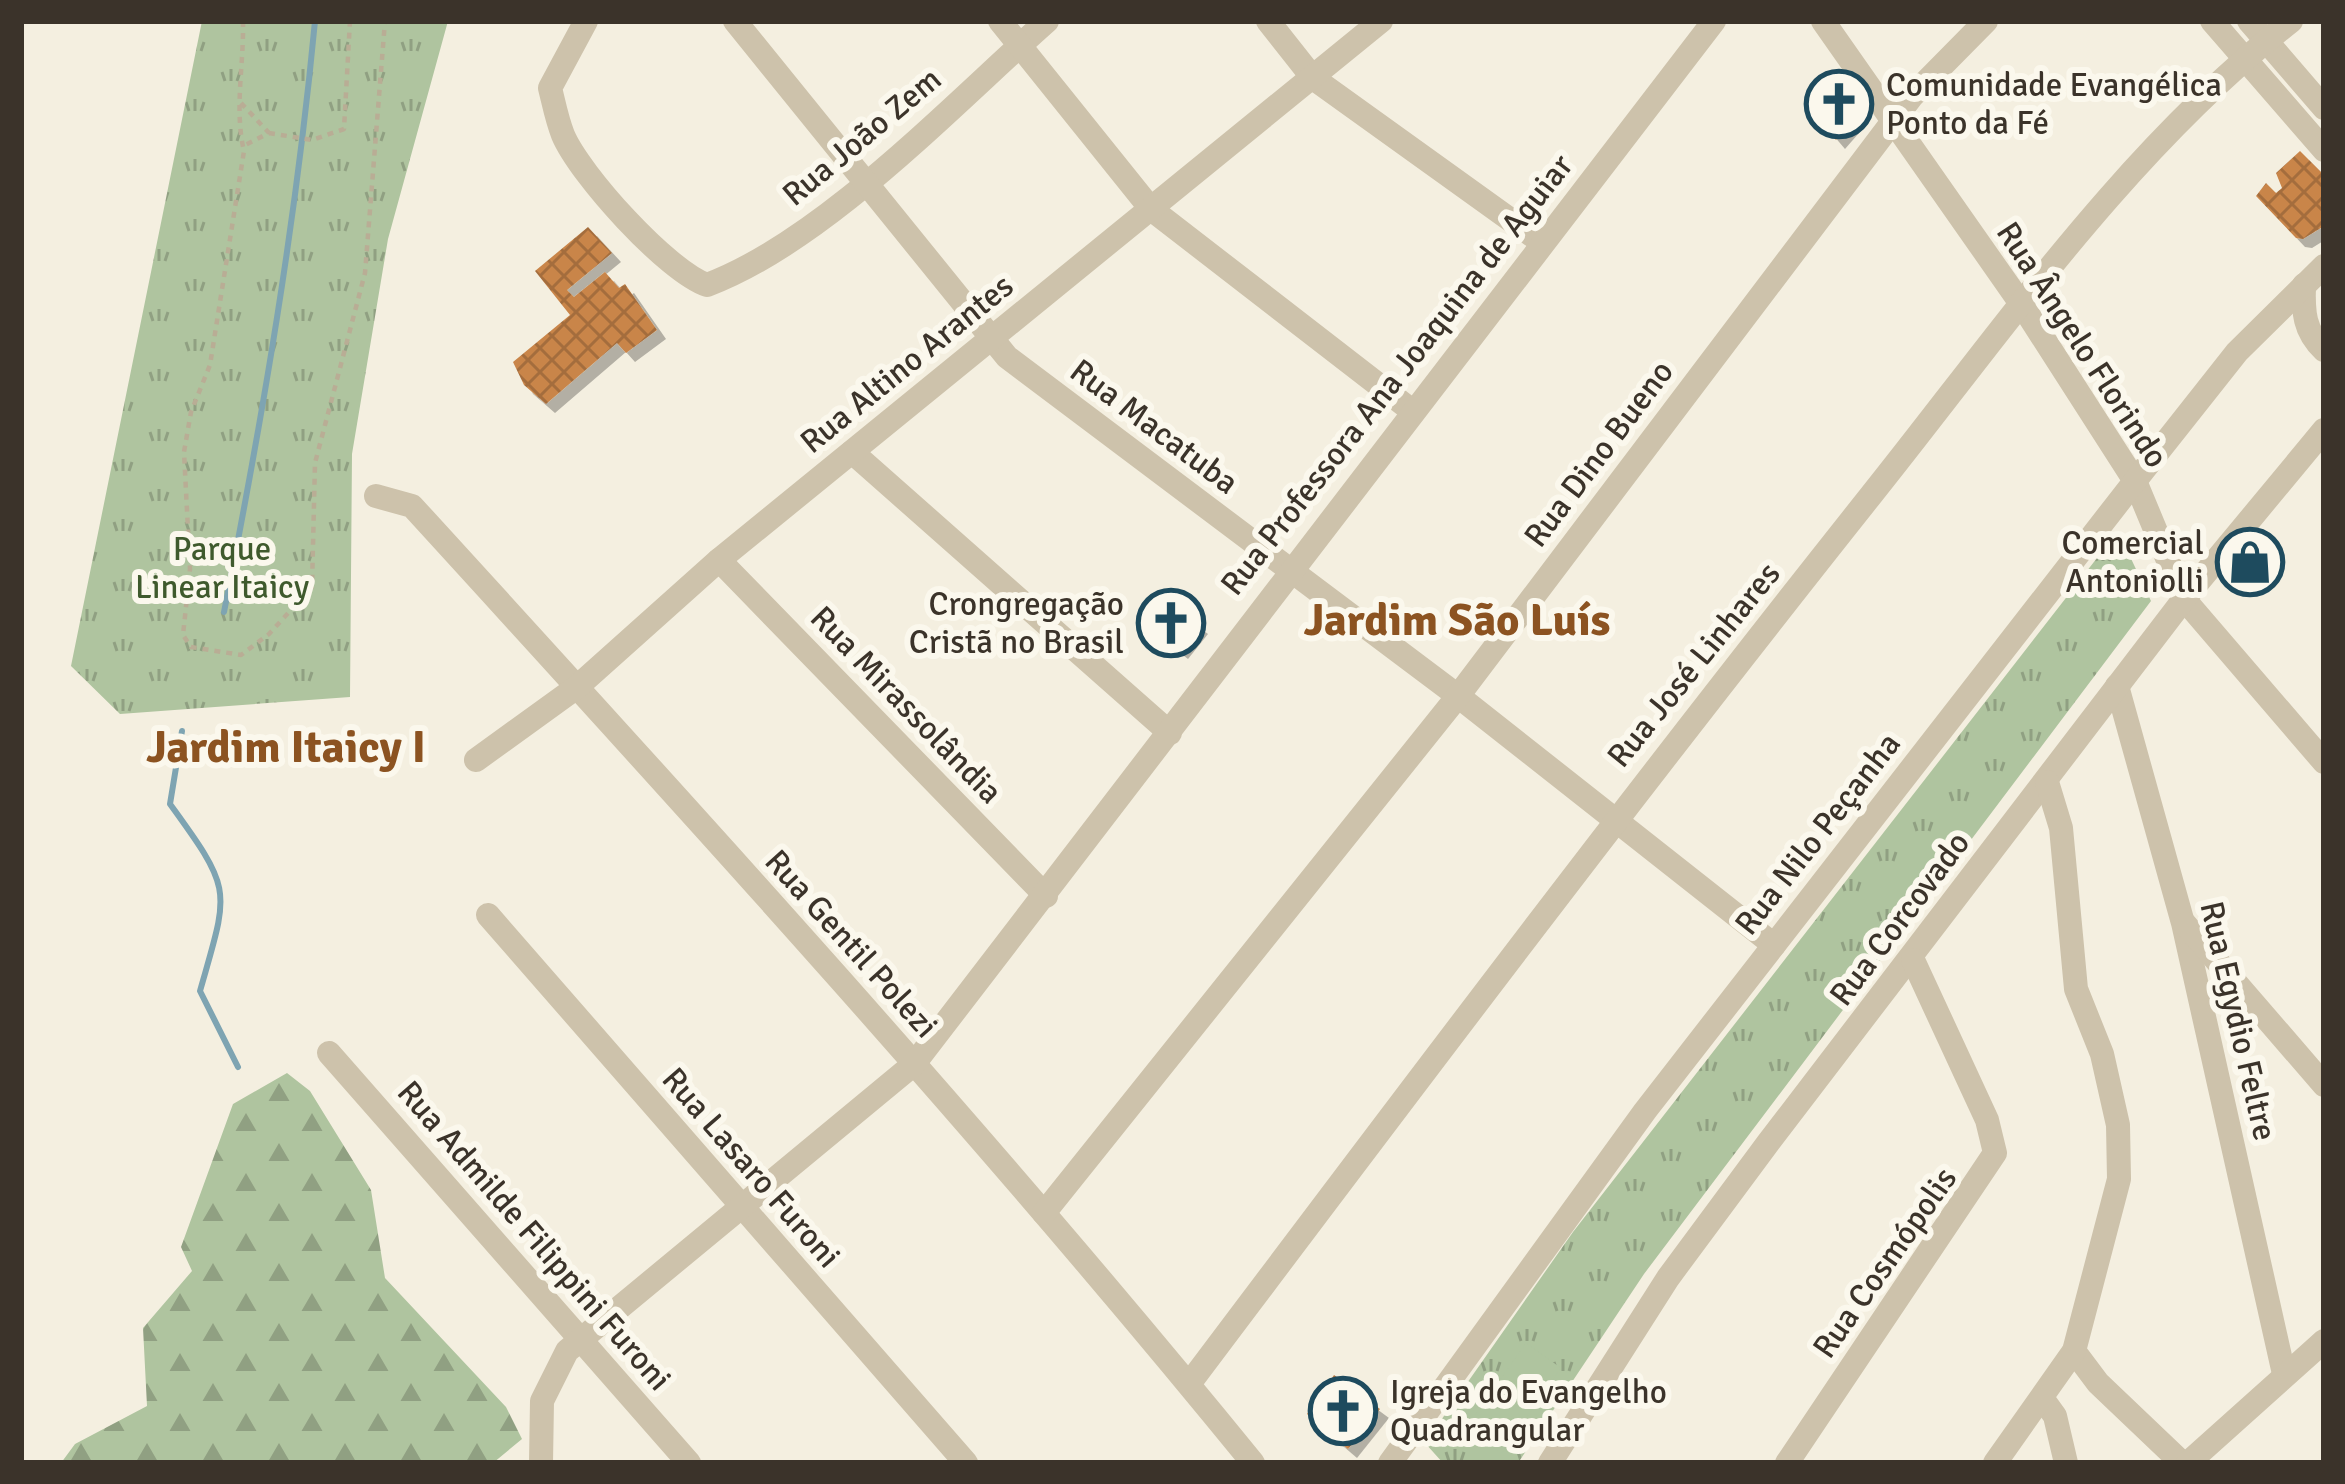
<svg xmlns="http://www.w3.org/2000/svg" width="2345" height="1484" font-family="Signika,sans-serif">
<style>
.grass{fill:url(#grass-tufts)}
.forest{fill:url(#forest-firs)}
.pitch{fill:#afc49f}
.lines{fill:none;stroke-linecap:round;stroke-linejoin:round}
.stream{stroke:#7ea4b2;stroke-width:6}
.building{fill:url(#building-cross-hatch);filter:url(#shadow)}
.path{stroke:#b9ad95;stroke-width:4.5;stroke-dasharray:6 6;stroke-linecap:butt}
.minor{stroke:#cdc2ab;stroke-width:24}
.labels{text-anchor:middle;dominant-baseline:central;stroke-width:12;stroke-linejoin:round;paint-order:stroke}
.poi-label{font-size:33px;fill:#3b332a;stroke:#fbf8ed;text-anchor:start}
.street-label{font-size:33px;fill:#3b332a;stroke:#fbf8ed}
.park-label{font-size:33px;fill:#3f5a2d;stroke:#fbf8ed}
.district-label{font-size:45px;font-weight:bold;fill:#8c5321;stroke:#fbf8ed}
</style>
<defs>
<pattern id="grass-tufts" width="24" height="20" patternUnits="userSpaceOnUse" patternTransform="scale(3)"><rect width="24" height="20" fill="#afc49f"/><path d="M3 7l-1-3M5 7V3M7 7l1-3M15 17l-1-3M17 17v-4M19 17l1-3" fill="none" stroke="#90a082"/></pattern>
<pattern id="forest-firs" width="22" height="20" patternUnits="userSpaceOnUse" patternTransform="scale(3)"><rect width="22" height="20" fill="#afc49f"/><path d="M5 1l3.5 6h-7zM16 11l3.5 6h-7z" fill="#90a082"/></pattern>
<pattern id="building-cross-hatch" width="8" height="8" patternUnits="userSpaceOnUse" patternTransform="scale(3)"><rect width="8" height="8" fill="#c98549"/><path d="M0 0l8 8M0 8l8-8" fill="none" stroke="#a46d3d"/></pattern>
<filter id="shadow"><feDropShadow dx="9" dy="9" stdDeviation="0" flood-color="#0004"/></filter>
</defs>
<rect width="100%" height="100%" fill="#f4efe0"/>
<g class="grass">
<polygon points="202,21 448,21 388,239 352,454 350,697 120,714 71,666"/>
<polygon points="2118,531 2151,601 1644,1274 1518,1463 1443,1463 1425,1443 1573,1232"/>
</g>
<polygon class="forest" points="287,1073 310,1091 371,1190 385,1278 506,1407 522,1439 493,1463 61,1463 75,1444 147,1406 143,1328 192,1271 181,1247 233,1104"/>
<polygon class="pitch" points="1526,1343 1561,1368 1502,1453 1466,1428"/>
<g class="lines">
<g class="stream">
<path d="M224,612c39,-197 72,-391 91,-591"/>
<path d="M182,731l-12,73c64,88 59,85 30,187l38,76"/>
</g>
</g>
<g class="building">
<polygon points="1839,92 1857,116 1836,140 1819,120"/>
<polygon points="2300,151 2324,175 2324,226 2303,239 2296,238 2256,196 2266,183 2276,193 2282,188 2276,173"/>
<polygon points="588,227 612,253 567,290 574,297 605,272 619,288 625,284 657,330 626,353 617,343 546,404 524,385 513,362 570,315 535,271"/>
<polygon points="1161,596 1199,625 1179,650 1143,622"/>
<polygon points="1334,1375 1380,1409 1348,1449 1307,1414"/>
</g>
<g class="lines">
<g class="path">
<path d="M243,21c1,44 -9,88 1,130l-34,214 -19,47 -7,40 6,117 -7,66 8,12 50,8 28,-21 43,-47 3,-124 50,-190 20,-252"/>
<polyline points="241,103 269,133 243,146"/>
<polyline points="269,133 312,140 344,129 350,21"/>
</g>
<g class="minor">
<path d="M586,21l-36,67c4,16 7,32 13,47 17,40 104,136 144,150 117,-44 245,-180 340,-264"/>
<polyline points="735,21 1007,357 1458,696 1774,945"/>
<polyline points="1000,21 1151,209 1411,410"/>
<polyline points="1268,21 1313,78 1540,241"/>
<polyline points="1823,21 2022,305 2135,481 2184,599 2324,762"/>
<polyline points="2212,21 2324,150"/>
<polyline points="2249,21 2324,108"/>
<path d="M2304,285c-1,27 0,46 20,65"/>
<polyline points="852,452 1170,733"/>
<path d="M376,496l36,10c286,313 573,628 841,957"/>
<polyline points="719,560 1046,896"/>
<polyline points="2117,686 2183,923 2284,1374"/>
<polyline points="476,760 577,687 719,560 1381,21"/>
<polyline points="488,915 966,1463"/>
<polyline points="2185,924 2324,1085"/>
<polyline points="329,1053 689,1463"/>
<polyline points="1044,1213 1458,696 1912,96 1986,21"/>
<polyline points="2074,1351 2098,1383 2182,1463"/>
<path d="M1189,1384c225,-299 450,-597 683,-890 131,-164 253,-342 419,-473"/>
<polyline points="2042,1398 2055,1416 2066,1463"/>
<polyline points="541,1463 542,1401 567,1351 914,1064 1714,21"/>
<polyline points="1390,1463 1645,1111 2135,481 2237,352 2324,266"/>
<polyline points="1550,1463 1668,1278 1768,1143 2184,599 2324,430"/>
<polyline points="1787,1463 1995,1153 1987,1120 1913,960"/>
<polyline points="1995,1463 2074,1351 2119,1179 2118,1125 2102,1054 2076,989 2061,828 2047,782"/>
<polyline points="2188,1463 2324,1341"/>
</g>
</g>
<defs>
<g id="church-ring" transform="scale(3.45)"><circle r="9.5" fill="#fbf8ed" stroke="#1e4b5e" stroke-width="1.5"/><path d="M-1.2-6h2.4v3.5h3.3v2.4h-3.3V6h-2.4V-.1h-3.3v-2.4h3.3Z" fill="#1e4b5e"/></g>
<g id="shop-ring" transform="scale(3.45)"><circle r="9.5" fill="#fbf8ed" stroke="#1e4b5e" stroke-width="1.5"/><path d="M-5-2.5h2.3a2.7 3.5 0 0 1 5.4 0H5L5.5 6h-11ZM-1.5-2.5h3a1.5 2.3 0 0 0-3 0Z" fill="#1e4b5e"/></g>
</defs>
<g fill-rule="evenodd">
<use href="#church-ring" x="1839" y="104"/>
<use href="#shop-ring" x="2250" y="562"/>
<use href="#church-ring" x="1171" y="623"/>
<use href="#church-ring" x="1343" y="1411"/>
</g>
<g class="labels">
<g class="poi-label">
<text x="1886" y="85">Comunidade Evangélica<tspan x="1886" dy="38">Ponto da Fé</tspan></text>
<text x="2204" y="543" text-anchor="end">Comercial<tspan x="2204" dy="38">Antoniolli</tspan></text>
<text x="1124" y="604" text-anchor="end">Crongregação<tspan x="1124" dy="38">Cristã no Brasil</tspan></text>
<text x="1390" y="1392">Igreja do Evangelho<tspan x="1390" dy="38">Quadrangular</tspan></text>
</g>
<g class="street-label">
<text transform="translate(862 137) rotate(-40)">Rua João Zem</text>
<text transform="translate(2082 345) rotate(57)">Rua Ângelo Florindo</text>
<text transform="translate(907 364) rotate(-39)">Rua Altino Arantes</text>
<text transform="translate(1397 375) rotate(-52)">Rua Professora Ana Joaquina de Aguiar</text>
<text transform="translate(1154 427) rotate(37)">Rua Macatuba</text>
<text transform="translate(1599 454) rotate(-53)">Rua Dino Bueno</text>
<text transform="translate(1694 665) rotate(-51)">Rua José Linhares</text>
<text transform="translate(906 705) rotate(46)">Rua Mirassolândia</text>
<text transform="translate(1818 834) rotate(-52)">Rua Nilo Peçanha</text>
<text transform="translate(1900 919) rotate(-53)">Rua Corcovado</text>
<text transform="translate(851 944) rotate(48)">Rua Gentil Polezi</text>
<text transform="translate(2238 1021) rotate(77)">Rua Egydio Feltre</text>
<text transform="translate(751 1168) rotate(49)">Rua Lasaro Furoni</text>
<text transform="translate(534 1236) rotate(49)">Rua Admilde Filippini Furoni</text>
<text transform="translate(1885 1263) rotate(-55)">Rua Cosmópolis</text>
</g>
<g class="park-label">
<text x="222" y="549">Parque<tspan x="222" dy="38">Linear Itaicy</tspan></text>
</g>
<g class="district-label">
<text x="1457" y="620">Jardim São Luís</text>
<text x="286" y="747">Jardim Itaicy I</text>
</g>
</g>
<rect width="2345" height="1484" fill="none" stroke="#3b332a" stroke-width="48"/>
</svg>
